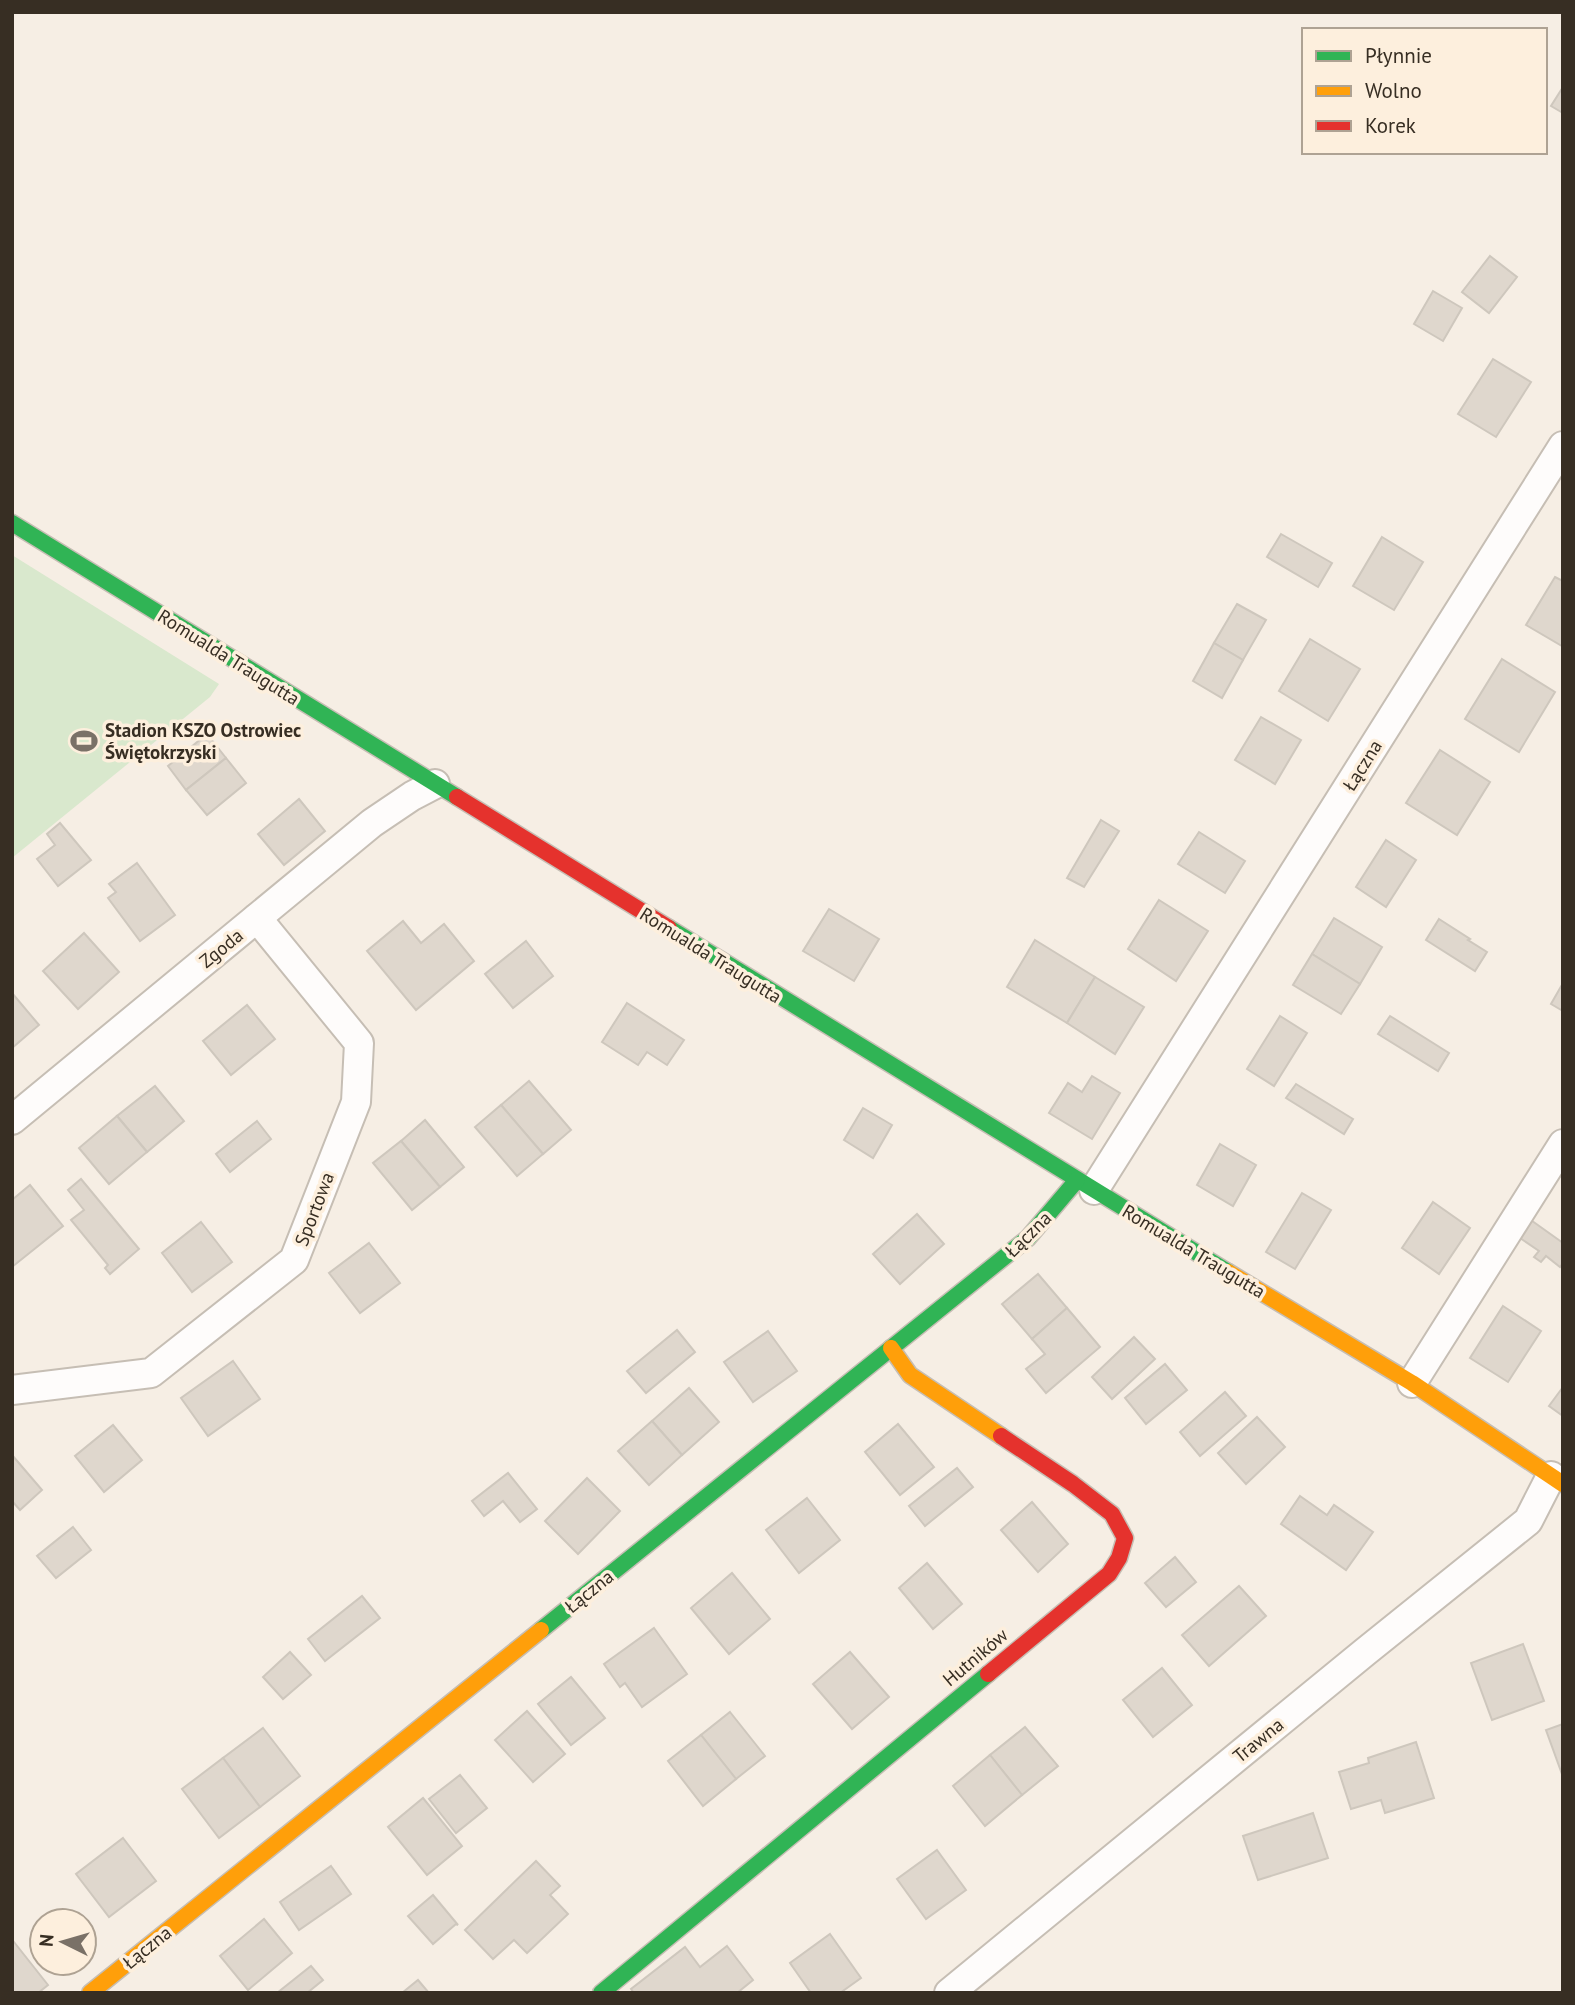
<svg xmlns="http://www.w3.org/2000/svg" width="1575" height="2005" font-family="'PT Sans',sans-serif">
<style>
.green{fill:#d9e8cd}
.building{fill:#dfd7cd;stroke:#cec7bd;stroke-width:2}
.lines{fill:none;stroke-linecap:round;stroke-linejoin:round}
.street-casing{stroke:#c6beb4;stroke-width:32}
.fast-casing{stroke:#c6beb4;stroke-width:19}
.slow-casing{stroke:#c6beb4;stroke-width:19}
.jam-casing{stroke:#c6beb4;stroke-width:19}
.street{stroke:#fefcfb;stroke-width:28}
.fast{stroke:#30b455;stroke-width:16}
.slow{stroke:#ff9f0a;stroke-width:16}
.jam{stroke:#e5322d;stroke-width:16}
.labels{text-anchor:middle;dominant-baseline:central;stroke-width:7;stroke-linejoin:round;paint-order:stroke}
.street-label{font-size:19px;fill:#372e23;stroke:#fdefdd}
.poi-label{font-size:19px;font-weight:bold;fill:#372e23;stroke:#fdefdd;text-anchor:start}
</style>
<rect width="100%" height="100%" fill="#f6eee4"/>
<polygon class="green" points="12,555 219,684 210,697 12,858"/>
<g class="building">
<polygon points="1563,87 1563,113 1551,106"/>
<polygon points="1490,256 1517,277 1489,313 1462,292"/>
<polygon points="1433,291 1462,308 1443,341 1414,324"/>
<polygon points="1493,359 1531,382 1496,437 1458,414"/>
<polygon points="1281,534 1332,563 1318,587 1267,557"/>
<polygon points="1382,537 1423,562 1394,610 1353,586"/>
<polygon points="1555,577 1563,581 1562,646 1526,625"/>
<polygon points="1237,604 1266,620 1243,660 1214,643"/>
<polygon points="1310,639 1360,669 1328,721 1279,691"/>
<polygon points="1214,643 1243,660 1222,698 1193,681"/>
<polygon points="1502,659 1555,692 1519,752 1465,719"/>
<polygon points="1261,717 1301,740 1275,784 1235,760"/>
<polygon points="207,734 226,758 186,790 168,766"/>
<polygon points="1440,750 1490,782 1457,835 1406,803"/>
<polygon points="226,758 246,783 207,815 186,790"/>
<polygon points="299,799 325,831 284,865 258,834"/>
<polygon points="1101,820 1119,831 1084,887 1067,878"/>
<polygon points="60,823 91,860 58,886 37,859 55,845 47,834"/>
<polygon points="1199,832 1245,861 1225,893 1178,864"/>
<polygon points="1386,840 1416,860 1386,907 1356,887"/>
<polygon points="137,863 175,915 140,941 108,898 116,892 109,884"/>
<polygon points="1159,900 1208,931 1176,981 1128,949"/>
<polygon points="829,909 879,939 854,981 803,951"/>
<polygon points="1334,918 1382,947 1360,984 1312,954"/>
<polygon points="1439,919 1470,939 1468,940 1487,952 1475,971 1426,940"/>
<polygon points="403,921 421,943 444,924 474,961 416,1010 367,951"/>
<polygon points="84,933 119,972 78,1009 43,971"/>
<polygon points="1035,940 1095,977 1067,1023 1007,987"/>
<polygon points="526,941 553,976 513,1008 485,974"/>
<polygon points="1312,954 1360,984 1341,1014 1293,985"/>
<polygon points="1095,977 1144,1007 1115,1054 1067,1023"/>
<polygon points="1563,983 1563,1011 1551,1004"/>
<polygon points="12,993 39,1025 12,1048"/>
<polygon points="627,1003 684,1040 667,1065 647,1052 638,1065 602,1042"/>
<polygon points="247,1005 275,1039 231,1075 203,1041"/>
<polygon points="1280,1016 1307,1033 1274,1086 1247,1069"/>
<polygon points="1390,1016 1449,1053 1438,1071 1378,1034"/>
<polygon points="1092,1076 1120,1093 1092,1139 1049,1113 1068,1083 1082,1092"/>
<polygon points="529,1081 571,1130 543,1154 501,1105"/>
<polygon points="1296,1084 1353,1119 1344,1134 1286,1098"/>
<polygon points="155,1086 184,1121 147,1152 117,1116"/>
<polygon points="501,1105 543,1154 517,1176 475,1127"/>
<polygon points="863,1108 892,1125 873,1158 844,1140"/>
<polygon points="117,1116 147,1152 109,1184 79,1148"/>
<polygon points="425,1120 464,1167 440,1187 401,1141"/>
<polygon points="257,1121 271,1139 230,1172 216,1154"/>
<polygon points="401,1141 440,1187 412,1210 373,1163"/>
<polygon points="1220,1144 1256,1165 1233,1206 1197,1185"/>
<polygon points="81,1179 139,1249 110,1274 105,1268 108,1265 71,1220 84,1210 68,1190"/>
<polygon points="30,1185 63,1226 12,1267 12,1200"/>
<polygon points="1302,1193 1331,1210 1295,1269 1266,1252"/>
<polygon points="1433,1202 1470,1228 1439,1274 1402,1248"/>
<polygon points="917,1214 944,1244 900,1284 873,1254"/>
<polygon points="1528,1218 1563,1243 1563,1263 1560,1267 1546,1256 1541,1262 1534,1257 1539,1251 1517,1236"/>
<polygon points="201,1222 232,1262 192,1292 162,1253"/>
<polygon points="369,1243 400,1283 360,1313 329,1273"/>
<polygon points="1038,1274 1067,1308 1032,1339 1002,1304"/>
<polygon points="1503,1306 1541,1331 1508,1382 1470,1358"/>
<polygon points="1067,1308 1100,1347 1046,1393 1026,1369 1045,1354 1032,1339"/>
<polygon points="677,1330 695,1352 646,1393 627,1371"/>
<polygon points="768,1331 797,1371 753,1402 724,1362"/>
<polygon points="1134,1337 1155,1359 1112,1399 1092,1377"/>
<polygon points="233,1361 260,1399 208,1436 181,1398"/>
<polygon points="1165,1364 1187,1390 1146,1424 1125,1398"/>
<polygon points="1563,1387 1563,1416 1549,1406"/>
<polygon points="689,1388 719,1422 682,1455 652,1421"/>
<polygon points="1225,1392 1246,1416 1200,1456 1180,1432"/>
<polygon points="1257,1417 1285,1447 1246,1484 1218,1453"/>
<polygon points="652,1421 682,1455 649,1485 618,1451"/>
<polygon points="898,1424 934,1467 900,1495 865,1452"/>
<polygon points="113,1425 142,1460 104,1492 75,1456"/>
<polygon points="12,1455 42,1490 20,1510 12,1501"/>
<polygon points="957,1468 973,1487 925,1526 909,1506"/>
<polygon points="508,1473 537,1509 520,1522 503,1501 484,1516 472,1501"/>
<polygon points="587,1478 620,1511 578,1554 545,1521"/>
<polygon points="1300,1496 1327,1515 1334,1505 1373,1532 1346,1570 1281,1524"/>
<polygon points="807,1498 840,1540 799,1573 766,1530"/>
<polygon points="1032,1502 1068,1544 1038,1572 1001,1530"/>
<polygon points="73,1527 91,1550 56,1578 37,1556"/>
<polygon points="1175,1557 1196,1582 1166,1607 1145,1583"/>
<polygon points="927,1563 962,1604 933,1629 899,1588"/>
<polygon points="732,1573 770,1619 729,1654 691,1608"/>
<polygon points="1239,1586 1266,1616 1209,1666 1182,1635"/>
<polygon points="362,1596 380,1618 325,1661 308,1639"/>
<polygon points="654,1628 687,1674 642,1707 625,1683 620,1687 604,1664"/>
<polygon points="1523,1644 1544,1701 1492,1720 1471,1663"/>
<polygon points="290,1652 311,1675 283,1699 263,1677"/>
<polygon points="850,1652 889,1697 852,1729 813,1684"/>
<polygon points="1162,1668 1192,1705 1153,1737 1123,1700"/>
<polygon points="571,1677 605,1718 571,1745 538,1704"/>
<polygon points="527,1711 565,1754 533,1782 495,1740"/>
<polygon points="730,1712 765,1756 736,1779 701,1735"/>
<polygon points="1563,1724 1563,1777 1546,1730"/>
<polygon points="1025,1727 1058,1766 1022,1795 990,1755"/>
<polygon points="263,1728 300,1776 260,1807 223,1758"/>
<polygon points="701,1735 736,1779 703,1806 668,1761"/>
<polygon points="1416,1742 1434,1798 1385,1813 1381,1800 1351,1809 1339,1772 1369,1763 1368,1758"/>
<polygon points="990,1755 1022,1795 985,1826 953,1786"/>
<polygon points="223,1758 260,1807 219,1838 182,1789"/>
<polygon points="460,1775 487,1808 456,1833 429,1799"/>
<polygon points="423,1798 462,1846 427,1875 388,1827"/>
<polygon points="1313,1813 1328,1858 1258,1880 1243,1836"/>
<polygon points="123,1838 156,1881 109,1917 76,1874"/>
<polygon points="937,1850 966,1890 926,1919 897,1879"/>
<polygon points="536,1861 560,1886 550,1895 568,1914 527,1953 514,1940 493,1959 465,1930"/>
<polygon points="331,1866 351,1894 299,1930 280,1902"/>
<polygon points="433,1895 458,1925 456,1924 433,1944 408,1916"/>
<polygon points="264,1919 292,1953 248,1990 220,1956"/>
<polygon points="830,1934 861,1978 840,1993 811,1993 790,1963"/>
<polygon points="14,1942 48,1985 38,1993 12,1993 12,1944"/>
<polygon points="727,1946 753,1980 737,1993 634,1993 631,1989 685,1947 700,1967"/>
<polygon points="311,1966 323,1980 307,1993 277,1993"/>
<polygon points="418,1980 429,1993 402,1993"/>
</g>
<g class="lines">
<g class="street-casing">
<g id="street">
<polyline points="12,1120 372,823 412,796 435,784"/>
<polyline points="1094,1190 1563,446"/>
<polyline points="1412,1383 1563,1144"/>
<polyline points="12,1390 151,1373 294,1260 356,1102 359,1043 257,918"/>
<polyline points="949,1993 1365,1652 1528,1521 1551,1476"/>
</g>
</g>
<g class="fast-casing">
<g id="fast">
<polyline points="12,523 457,797"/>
<polyline points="669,928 1228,1272"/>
<polyline points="541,1630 1028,1238 1077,1180"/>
<polyline points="601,1993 988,1674"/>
</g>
</g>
<g class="slow-casing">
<g id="slow">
<polyline points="1228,1272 1412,1383 1563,1484"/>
<polyline points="891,1348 910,1375 1001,1436"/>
<polyline points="90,1993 541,1630"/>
</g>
</g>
<g class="jam-casing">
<g id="jam">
<polyline points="457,797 669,928"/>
<polyline points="988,1674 1109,1574 1119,1558 1125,1538 1112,1514 1073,1484 1001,1436"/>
</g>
</g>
<use href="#street" class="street"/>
<use href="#fast" class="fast"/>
<use href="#slow" class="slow"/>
<use href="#jam" class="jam"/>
</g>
<defs>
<g id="stadium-bare" transform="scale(2.1)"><path d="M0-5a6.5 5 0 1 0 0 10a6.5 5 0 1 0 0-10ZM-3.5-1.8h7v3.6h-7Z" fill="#7a7167" stroke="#fdefdd" stroke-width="2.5" paint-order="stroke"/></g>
</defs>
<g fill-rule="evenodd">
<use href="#stadium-bare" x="84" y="741"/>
</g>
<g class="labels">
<g class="street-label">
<text transform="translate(229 657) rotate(32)">Romualda Traugutta</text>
<text transform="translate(1362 765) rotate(-58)">Łączna</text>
<text transform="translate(221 948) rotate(-39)">Zgoda</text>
<text transform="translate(711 955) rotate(32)">Romualda Traugutta</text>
<text transform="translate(314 1209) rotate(-69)">Sportowa</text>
<text transform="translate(1028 1234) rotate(-45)">Łączna</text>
<text transform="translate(1194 1251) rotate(31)">Romualda Traugutta</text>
<text transform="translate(589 1591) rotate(-39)">Łączna</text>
<text transform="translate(975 1657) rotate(-40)">Hutników</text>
<text transform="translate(1258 1740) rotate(-39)">Trawna</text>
<text transform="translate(147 1947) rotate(-39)">Łączna</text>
</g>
<g class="poi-label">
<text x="105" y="730">Stadion KSZO Ostrowiec<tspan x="105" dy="22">Świętokrzyski</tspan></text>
</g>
</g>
<rect width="1575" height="2005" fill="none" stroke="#372e23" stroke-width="28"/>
<rect x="1302" y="28" width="245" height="126" fill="#fdefdd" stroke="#aea293" stroke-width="2"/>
<rect x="1316" y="51" width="35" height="10" fill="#30b455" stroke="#aea293" stroke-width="2"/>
<text x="1365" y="63" font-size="21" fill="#372e23">Płynnie</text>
<rect x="1316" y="86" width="35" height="10" fill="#ff9f0a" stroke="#aea293" stroke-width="2"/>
<text x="1365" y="98" font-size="21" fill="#372e23">Wolno</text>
<rect x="1316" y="121" width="35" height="10" fill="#e5322d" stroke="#aea293" stroke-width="2"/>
<text x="1365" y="133" font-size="21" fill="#372e23">Korek</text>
<g transform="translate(63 1942) rotate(275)"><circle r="33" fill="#fdefdd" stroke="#aea293" stroke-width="2"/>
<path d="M0-5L12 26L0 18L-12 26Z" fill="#7a7167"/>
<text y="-10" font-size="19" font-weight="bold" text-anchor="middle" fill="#372e23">N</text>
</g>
</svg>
